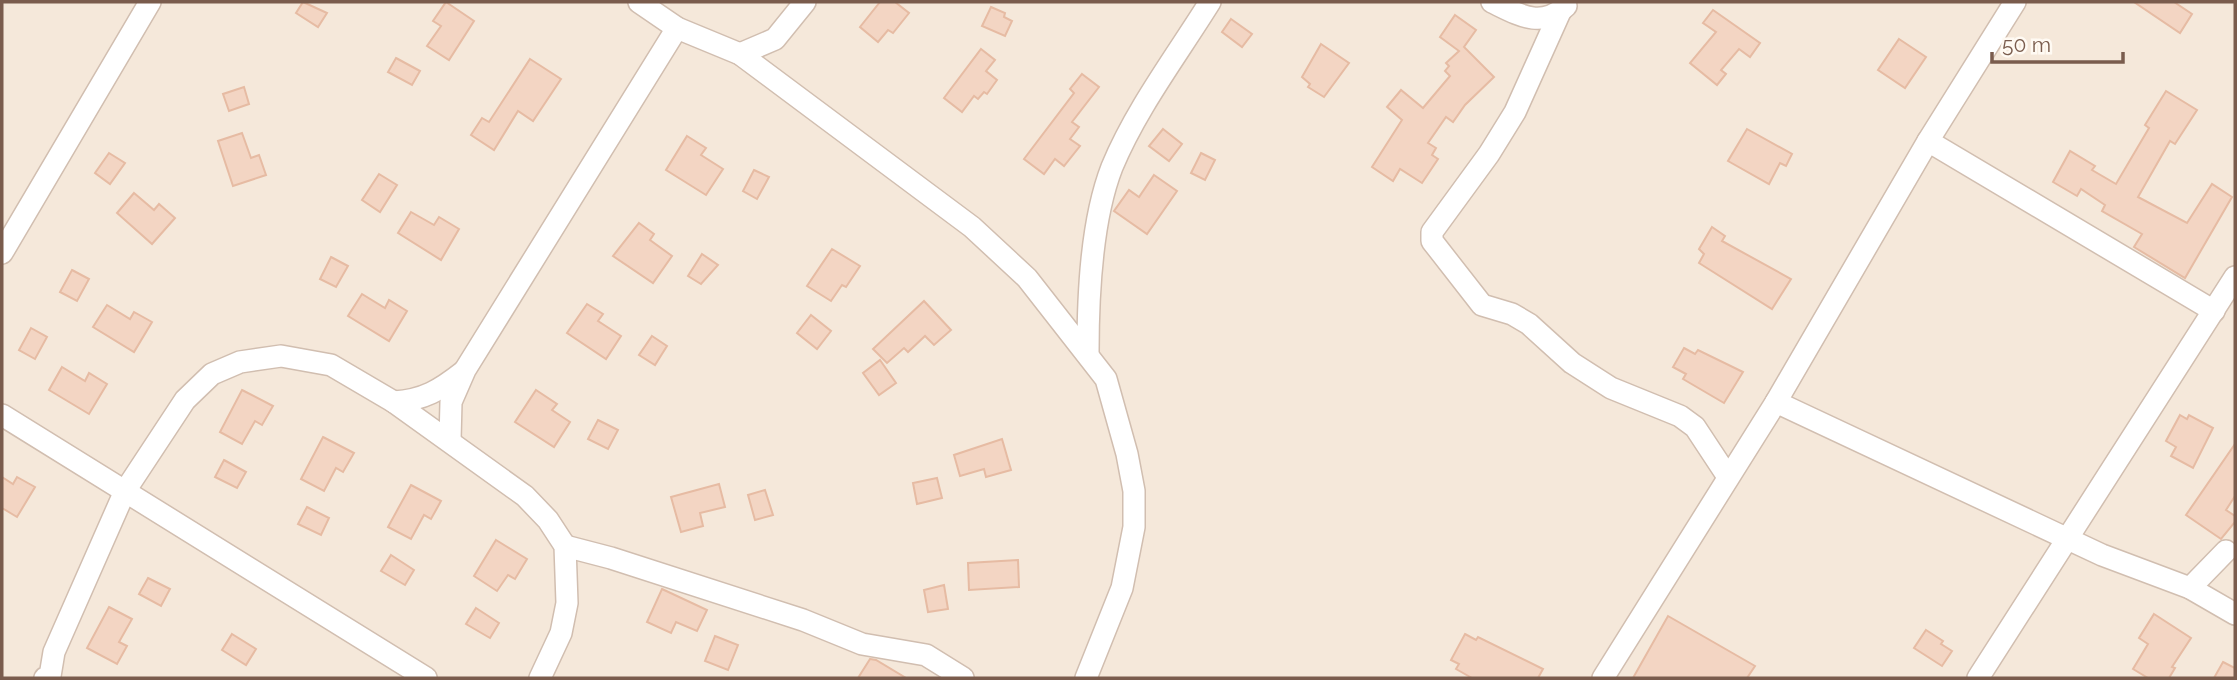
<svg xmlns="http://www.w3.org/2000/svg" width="2237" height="680" font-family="Raleway,sans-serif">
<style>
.residential{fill:#f5e8da}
.building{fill:#f3d5c3;stroke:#e6bba3;stroke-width:2}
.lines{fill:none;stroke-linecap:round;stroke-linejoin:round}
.minor-casing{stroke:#d1beb0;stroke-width:24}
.minor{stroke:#fff;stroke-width:21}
</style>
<rect width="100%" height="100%" fill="#fdf6ec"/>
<rect class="residential" x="2" y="2" width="2233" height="676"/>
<g class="building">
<polygon points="303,2 327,13 318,27 296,13"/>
<polygon points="446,2 474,21 449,60 427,46 441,26 433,21"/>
<polygon points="880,2 895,2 909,13 893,33 888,30 878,42 860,27"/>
<polygon points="2134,2 2174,2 2192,14 2180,33"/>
<polygon points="991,7 1005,13 1004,17 1012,21 1005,36 982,26"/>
<polygon points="1713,10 1760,43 1750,57 1739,49 1721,70 1726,74 1717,85 1690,63 1716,32 1703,23"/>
<polygon points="1455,15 1476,30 1464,47 1494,77 1465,105 1453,122 1446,117 1428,143 1436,148 1432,155 1438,159 1422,183 1400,169 1393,181 1372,167 1402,120 1387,107 1401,90 1423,108 1450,76 1445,71 1449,66 1446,63 1459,51 1440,37"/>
<polygon points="1231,19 1252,34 1242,47 1222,32"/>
<polygon points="1899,39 1926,57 1905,88 1878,70"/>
<polygon points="1321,44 1349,63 1324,97 1308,87 1310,84 1302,77"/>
<polygon points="981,49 995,60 986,71 997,80 987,94 984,92 978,99 974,96 962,112 944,98"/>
<polygon points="396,58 420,71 412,85 388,72"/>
<polygon points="530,59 561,79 533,121 518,111 494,150 471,135 482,118 489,122"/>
<polygon points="1082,74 1099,87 1072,122 1079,127 1070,139 1080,146 1064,166 1055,159 1044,174 1024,159 1074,93 1070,89"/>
<polygon points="244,87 249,104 229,111 223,94"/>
<polygon points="2166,91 2197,110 2175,144 2170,141 2138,197 2187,223 2212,184 2232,197 2185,278 2134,247 2142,234 2102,211 2105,205 2081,189 2077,196 2053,182 2070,151 2095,166 2092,170 2116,184 2149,128 2145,125"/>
<polygon points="1163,129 1182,144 1169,161 1149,146"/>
<polygon points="1747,129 1792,154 1786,166 1780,163 1769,184 1728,161"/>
<polygon points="242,133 251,158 259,155 266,175 233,186 218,141"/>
<polygon points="687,136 706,148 701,155 723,169 706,195 666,170"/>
<polygon points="109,153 125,163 110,184 95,173"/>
<polygon points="1201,153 1215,160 1205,180 1191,173"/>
<polygon points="754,170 769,177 757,199 743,191"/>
<polygon points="379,174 397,185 380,212 362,200"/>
<polygon points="1154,175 1177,191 1147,234 1114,211 1129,190 1139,197"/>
<polygon points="134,193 154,210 159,204 175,218 152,244 117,213"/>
<polygon points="411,212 434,225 439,217 459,229 441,260 398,233"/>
<polygon points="639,223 654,234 650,240 672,256 653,283 613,256"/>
<polygon points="1712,227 1725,236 1722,241 1791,279 1772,309 1699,263 1704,254 1699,249"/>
<polygon points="832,249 860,266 846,287 842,285 831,301 807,286"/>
<polygon points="702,254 718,265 701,284 688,276"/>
<polygon points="331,257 348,266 336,287 320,279"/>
<polygon points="72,270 89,279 77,301 60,292"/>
<polygon points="362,294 385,308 389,300 407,311 389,341 348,316"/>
<polygon points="924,301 951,330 934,345 925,336 908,352 904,348 887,363 873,349"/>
<polygon points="587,304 603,314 598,321 621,336 606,359 567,333"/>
<polygon points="107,305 130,319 134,312 152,322 134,352 93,327"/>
<polygon points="811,315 831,331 817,349 797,333"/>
<polygon points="31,328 47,337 35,359 19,350"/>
<polygon points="652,336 667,346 655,365 639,355"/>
<polygon points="1684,348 1695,354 1698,350 1743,372 1724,403 1683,379 1686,374 1673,367"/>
<polygon points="880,360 896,383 879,395 863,373"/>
<polygon points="62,367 85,381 89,373 107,384 89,414 49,390"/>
<polygon points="242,390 273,406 262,425 255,421 242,444 220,432"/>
<polygon points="536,390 557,404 552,410 570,422 554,447 515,422"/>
<polygon points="2180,415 2187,419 2189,415 2213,428 2193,468 2171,456 2176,447 2166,441"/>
<polygon points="598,420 618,430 608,449 588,439"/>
<polygon points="323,437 354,453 343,472 336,468 324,491 301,479"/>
<polygon points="1002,439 1011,470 986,477 984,469 960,476 954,455"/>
<polygon points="2235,444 2235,496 2226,510 2235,516 2235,522 2221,539 2186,515"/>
<polygon points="224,460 246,472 237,488 215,477"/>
<polygon points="2,477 13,484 17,477 35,487 17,517 2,508"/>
<polygon points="937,478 942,498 917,504 913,483"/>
<polygon points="719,484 725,507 700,513 703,526 681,532 671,497"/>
<polygon points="411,485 441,501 431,519 424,515 411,539 388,527"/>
<polygon points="765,490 773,515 755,520 748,495"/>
<polygon points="307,507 329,518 321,535 298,524"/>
<polygon points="496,540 527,559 515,579 508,575 497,591 474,576"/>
<polygon points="391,555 414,570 405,585 381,571"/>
<polygon points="1018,560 1019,587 969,590 968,563"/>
<polygon points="148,578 170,589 161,606 139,594"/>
<polygon points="944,585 948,609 928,612 924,590"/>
<polygon points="662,589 707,610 697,631 676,622 671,633 647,622"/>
<polygon points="109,607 132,619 119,642 127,646 117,664 87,648"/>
<polygon points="476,608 499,623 490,638 466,624"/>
<polygon points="2154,614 2191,638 2172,667 2175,668 2169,678 2148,678 2133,669 2148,644 2139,638"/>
<polygon points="1668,616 1755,666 1747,678 1633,678"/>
<polygon points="1926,630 1943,641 1941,644 1952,651 1942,666 1914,648"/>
<polygon points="232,634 256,649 246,665 222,650"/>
<polygon points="1465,634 1476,640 1478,637 1543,669 1538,678 1472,678 1456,669 1459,664 1451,660"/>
<polygon points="715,636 738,645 728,670 705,661"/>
<polygon points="870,659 876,660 906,678 858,678"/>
<polygon points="2223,662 2235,668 2235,678 2214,678"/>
</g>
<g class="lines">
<g class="minor-casing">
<g id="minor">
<polyline points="639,2 677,28 740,54 972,227 1027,278 1106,379 1127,454 1134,491 1134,527 1122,588 1086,678"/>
<path d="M1492,2c27,13 49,27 74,4"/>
<polyline points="1560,12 1515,112 1489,154 1432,232 1432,241 1482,305 1512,314 1529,324 1572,363 1611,388 1680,416 1695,427 1728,477"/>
<polyline points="740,54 775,39 805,2"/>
<polyline points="1928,141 2214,311"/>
<polyline points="2,253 150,2"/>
<path d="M1088,352c0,-57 3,-131 24,-185 24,-58 65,-112 98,-165"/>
<path d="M394,402c30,-2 46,-12 69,-30"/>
<polyline points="1776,402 2102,555 2190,588 2235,614"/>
<polyline points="2,415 426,678"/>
<polyline points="450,440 451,402 465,370 677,28"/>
<polyline points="565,546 611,558 803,620 862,644 926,655 963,678"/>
<polyline points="2190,588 2226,551"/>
<polyline points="45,678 50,676 54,652 125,491 185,400 212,374 240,362 281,356 331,365 394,402 525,496 548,520 565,546 567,603 561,633 540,678"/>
<polyline points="1603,678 1776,402 1928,141 2015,2"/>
<polyline points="1978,678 2235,277"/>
</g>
</g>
<use href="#minor" class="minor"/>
</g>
<rect width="2237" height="680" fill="none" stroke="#7a5c4d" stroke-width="7"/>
<path d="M1992 52v10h131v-10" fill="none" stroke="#7a5c4d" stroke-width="3.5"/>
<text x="2002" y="52" font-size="21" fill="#7a5c4d" stroke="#fffaf3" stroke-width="5" paint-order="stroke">50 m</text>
</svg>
